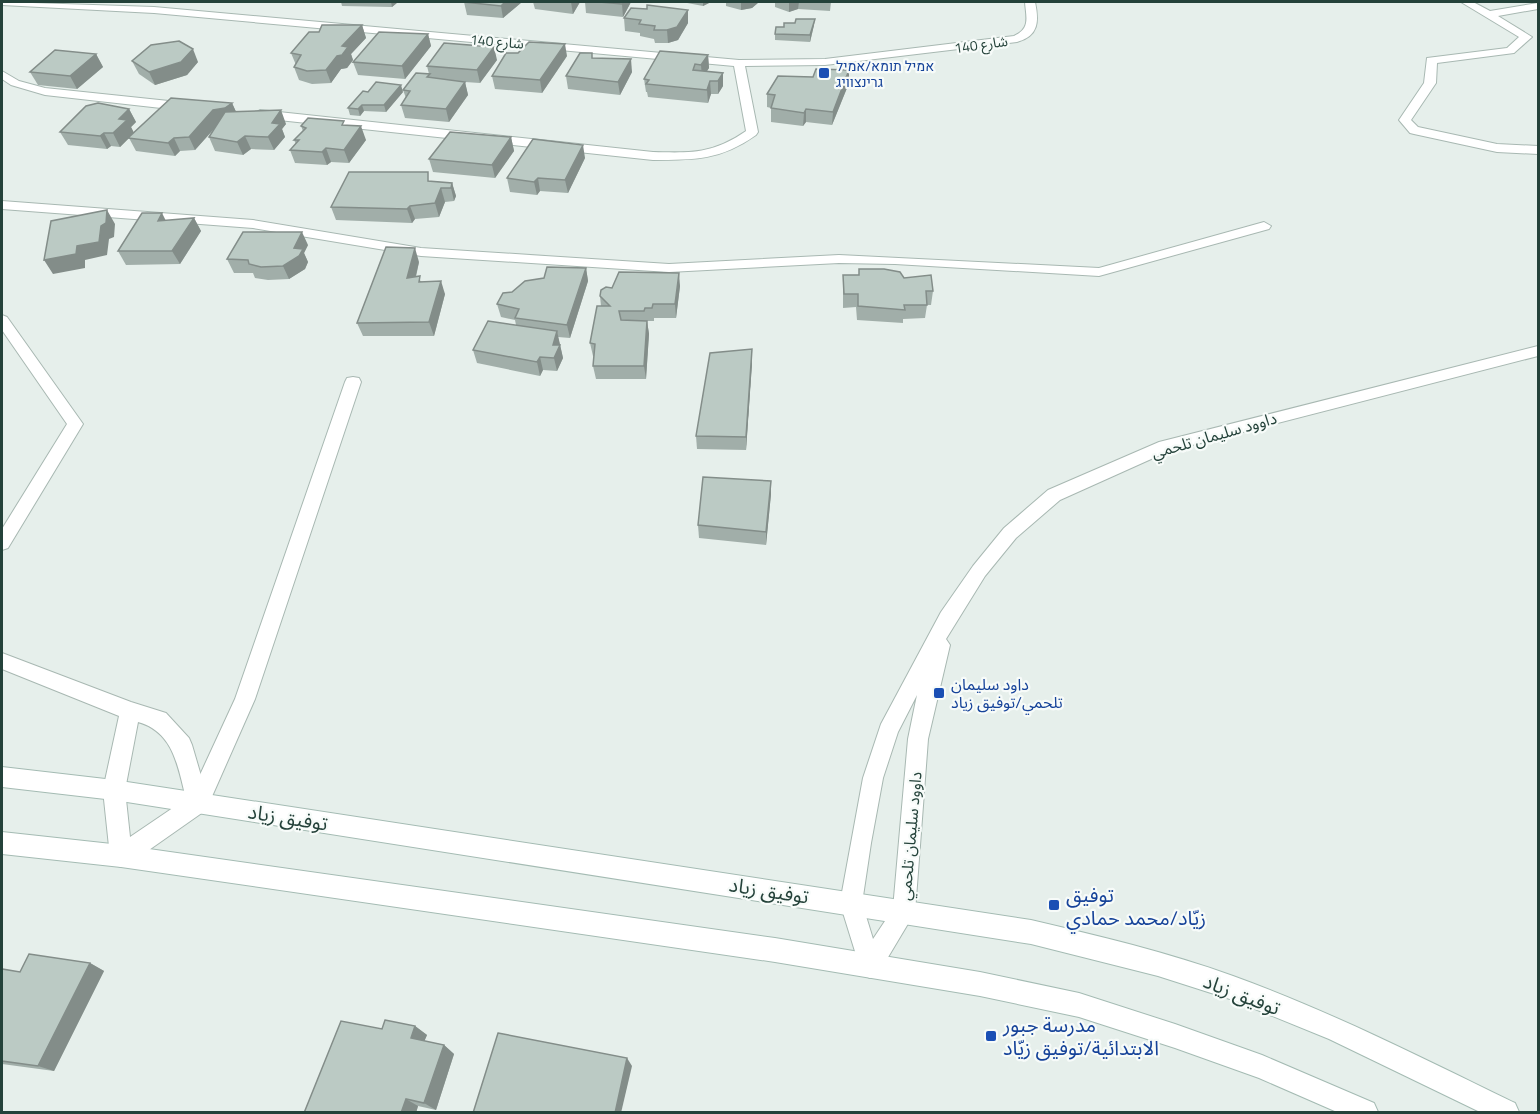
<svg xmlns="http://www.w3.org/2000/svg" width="1540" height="1114" font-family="'Titillium Web','Noto Sans Arabic',Heebo,sans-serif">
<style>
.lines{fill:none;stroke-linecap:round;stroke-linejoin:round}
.minor-casing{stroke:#a8b8b2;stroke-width:2}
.tertiary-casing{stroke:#a8b8b2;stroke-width:2}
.secondary-casing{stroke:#a4bbb3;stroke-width:2}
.minor{fill:#fff;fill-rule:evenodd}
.tertiary{fill:#fff;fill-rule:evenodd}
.secondary{fill:#fff;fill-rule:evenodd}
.wall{fill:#a1aea9}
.shaded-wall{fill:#838d89}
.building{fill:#bbcac4;stroke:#838d89;stroke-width:1.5}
.transit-dot{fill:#1a4fb4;stroke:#f7fbf9;stroke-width:2}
.labels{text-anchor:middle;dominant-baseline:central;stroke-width:4.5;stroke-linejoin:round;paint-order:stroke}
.far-street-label{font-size:14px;fill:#24423a;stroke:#f7fbf9}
.far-transit-label{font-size:14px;fill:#164399;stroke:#f7fbf9;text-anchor:start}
.street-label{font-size:16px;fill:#24423a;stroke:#f7fbf9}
.transit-label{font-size:16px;fill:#164399;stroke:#f7fbf9;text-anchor:start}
.near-street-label{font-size:20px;fill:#24423a;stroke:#f7fbf9}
.near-transit-label{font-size:20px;fill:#164399;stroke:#f7fbf9;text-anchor:start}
</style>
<rect width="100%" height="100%" fill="#e6efeb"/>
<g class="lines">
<g class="minor-casing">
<g id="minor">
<path d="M2,2l152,5 585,53 86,-1 189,-23c17,-8 12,-19 11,-34h10c4,19 4,34 -18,40l-192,23 -80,1 13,66 -2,3c-35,25 -61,25 -103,25l-393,-42 -6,-4 6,-4 393,42c38,1 60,2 93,-21l-12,-65 -580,-53 -152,-8z"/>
<polygon points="1461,2 1473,2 1490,11 1538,3 1538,9 1498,16 1532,37 1514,53 1437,63 1436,83 1411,120 1418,127 1497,144 1538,146 1538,154 1497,152 1414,134 1410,133 1399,120 1424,83 1427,58 1507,48 1519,37"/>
<polygon points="2,71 19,81 45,88 188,103 194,107 188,111 45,95 11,85 2,79"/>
<polygon points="2,201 253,220 421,248 669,264 839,255 1099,268 1264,222 1271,226 1269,229 1099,276 895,264 839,263 669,272 421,256 253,228 2,209"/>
<polygon points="2,315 7,317 83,424 8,548 2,550 2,529 67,424 2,330"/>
<polygon points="353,377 359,378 361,382 255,699 206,810 198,813 190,810 187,803 235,699 345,382 347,378"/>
</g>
</g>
<g class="tertiary-casing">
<g id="tertiary">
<path d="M1538,346v10l-369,95 -109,49 -44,38 -31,38 -39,63 4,6 -22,94 -13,173 -37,62 -8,4 -8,-4 -22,-71 23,-125 18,-54 60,-112 32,-46 31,-38 44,-38 111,-48zM917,695l-9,44 -15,170 -20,30 -11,-36 9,-60 12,-65 15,-46z"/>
<path d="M2,653l129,49 35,11 23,25 3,7 17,58 -3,7 -77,54 -8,3 -8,-3 -3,-8 -7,-66 16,-74 -117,-47zM138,722c36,10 40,45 48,77l-56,38 -5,-47z"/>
</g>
</g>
<g class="secondary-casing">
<g id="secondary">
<path d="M2,767l112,13 917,140c68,16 136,32 202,56 97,35 189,82 282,127l4,9h-39l-151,-73 -96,-39 -75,-24 -127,-32 -917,-144 -112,-13z"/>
<polygon points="2,832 121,845 775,938 980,972 1079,993 1175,1024 1262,1055 1374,1103 1378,1112 1337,1112 1259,1078 1175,1048 1079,1017 980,996 775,962 121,867 2,854"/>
</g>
</g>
<use href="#minor" class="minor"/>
<use href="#tertiary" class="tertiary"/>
<use href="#secondary" class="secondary"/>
</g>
<g class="wall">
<polygon points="341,2 398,2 392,7 342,6"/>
<polygon points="464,2 522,2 503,18 467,15"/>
<polygon points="533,2 580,2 573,14 535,9"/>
<polygon points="585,2 631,2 623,17 586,13"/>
<polygon points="682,2 711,2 703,6"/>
<polygon points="726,2 759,2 752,8 741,10 726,6"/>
<polygon points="775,2 831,2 830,11 798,9 789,12 775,7"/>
<polygon points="624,18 688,23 678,40 668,43 655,43 654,39 640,36 640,33 625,31"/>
<polygon points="362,25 366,38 351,54 353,60 347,68 341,69 331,83 312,84 299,80 294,67 296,65 291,53"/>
<polygon points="814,25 810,42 775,40 775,34 784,27"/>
<polygon points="428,34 431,46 405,79 358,75 353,62"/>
<polygon points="96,54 103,67 77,89 38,85 30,72"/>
<polygon points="708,55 709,68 707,71 723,86 718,94 711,94 708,103 648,97 647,92 646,92 644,79"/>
<polygon points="567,56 542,93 495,89 492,76"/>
<polygon points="592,58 632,72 620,95 568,89 566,76"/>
<polygon points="497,60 480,83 465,82 468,95 449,122 405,118 401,105 406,98 403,90 429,74 427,66"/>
<polygon points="132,61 198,62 187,75 155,85 139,74"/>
<polygon points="849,70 849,83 832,125 806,122 803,126 771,122 771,108 767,107 767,94 813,77"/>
<polygon points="368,92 403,92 386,112 364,111 360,116 350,115 348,108"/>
<polygon points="232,103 236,112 286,124 282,129 285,137 274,150 251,149 243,155 215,151 209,137 215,128 195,150 180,151 175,156 136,151 129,138 120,147 111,146 107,149 68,145 60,132 129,109 136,122 131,127 134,133"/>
<polygon points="301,126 346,126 366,140 349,163 331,162 327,165 295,163 290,150 296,144 294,140 303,131"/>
<polygon points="511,137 514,151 495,178 433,172 429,159"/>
<polygon points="585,158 568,193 540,191 537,195 510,192 507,178"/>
<polygon points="430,181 452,183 456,196 454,201 445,202 439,217 415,219 412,223 336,220 331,207"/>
<polygon points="194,218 201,231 180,264 126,265 118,251"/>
<polygon points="308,245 304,253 308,262 305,269 289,279 268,280 255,278 253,273 234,273 227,259"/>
<polygon points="419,262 416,277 422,282 445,294 434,336 363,336 357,323"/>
<polygon points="586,268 588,281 570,338 558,337 563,358 557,371 543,370 540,376 477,363 473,350 516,325 515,320 501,317 497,304 512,292 544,278"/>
<polygon points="859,269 933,291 931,305 927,305 925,318 903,319 903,323 857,320 856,307 843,308 843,275 859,275"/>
<polygon points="680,286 676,318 654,318 654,321 647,321 649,334 646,379 596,379 593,366 594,357 593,356 590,343 601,306 600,296 612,288"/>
<polygon points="752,363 746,450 697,449 696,436"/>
<polygon points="771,481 771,494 766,545 699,538 698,525"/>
<polygon points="90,963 104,971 54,1071 2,1064 2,969 20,972"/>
<polygon points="415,1026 427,1035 424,1041 444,1045 454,1054 436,1110 418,1106 416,1113 304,1113 382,1029"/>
</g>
<g class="shaded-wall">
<polygon points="391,2 398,2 392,7"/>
<polygon points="505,2 522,2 503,18 501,6"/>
<polygon points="571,2 580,2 573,14"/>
<polygon points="623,2 631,2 623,17 622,4"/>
<polygon points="703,2 711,2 703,6"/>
<polygon points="741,2 759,2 752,8 741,10"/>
<polygon points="789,2 799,2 798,9 789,12"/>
<polygon points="688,10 688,23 678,40 668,43 667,30"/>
<polygon points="815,19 814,25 810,42 810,35"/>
<polygon points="362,25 366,38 351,54 353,60 347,68 341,69 331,83 326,70 342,46"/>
<polygon points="428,34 431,46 405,79 402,66"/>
<polygon points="565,44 567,56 542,93 540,80"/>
<polygon points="494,47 497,60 480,83 477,70"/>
<polygon points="193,49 198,62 187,75 155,85 149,72"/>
<polygon points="96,54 103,67 77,89 70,76"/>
<polygon points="708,55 709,68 702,78 701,65"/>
<polygon points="631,59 632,72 620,95 618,82"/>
<polygon points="849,70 849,83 832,125 833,112"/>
<polygon points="723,73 723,86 718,94 718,81"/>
<polygon points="710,81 711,94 708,103 707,90"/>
<polygon points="465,82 468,95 449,122 446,109"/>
<polygon points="401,85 403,92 386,112 384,105"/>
<polygon points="232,103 238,116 219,123 195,150 189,137 213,110"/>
<polygon points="362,105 364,111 360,116 358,109"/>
<polygon points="129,109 136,122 131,127 134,133 120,147 113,133 119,119"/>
<polygon points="806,109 806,122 803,126 804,113"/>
<polygon points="281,110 286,124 282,129 285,137 274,150 268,137 272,123"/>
<polygon points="361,126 366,140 349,163 344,150"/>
<polygon points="104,133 111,146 107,149 100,136"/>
<polygon points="245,136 251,149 243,155 237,142"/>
<polygon points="511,137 514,151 495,178 492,165"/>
<polygon points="174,138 180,151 175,156 168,143"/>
<polygon points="583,145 585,158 568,193 565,180"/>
<polygon points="326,148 331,162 327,165 322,152"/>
<polygon points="538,178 540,191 537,195 534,182"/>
<polygon points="452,183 456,196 454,201 451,188"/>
<polygon points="441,188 445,202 439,217 435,203"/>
<polygon points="410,206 415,219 412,223 407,209"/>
<polygon points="107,210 115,224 114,237 109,239 107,255 85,260 85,268 53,274 44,260 101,226"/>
<polygon points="162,213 169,227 158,221"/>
<polygon points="194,218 201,231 180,264 172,251"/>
<polygon points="302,232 308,245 304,253 308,262 305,269 289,279 283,266"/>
<polygon points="415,248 419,262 412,292 407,278"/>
<polygon points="586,268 588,281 570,338 567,325"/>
<polygon points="679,273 680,286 676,318 675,304"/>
<polygon points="441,281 445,294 434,336 429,322"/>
<polygon points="647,321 649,334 646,379 644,366"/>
<polygon points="557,331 563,358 557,371 554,358 553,345"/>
<polygon points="752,349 752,363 746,450 746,437"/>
<polygon points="540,357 543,370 540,376 537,362"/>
<polygon points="771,481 771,494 766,545 766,532"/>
<polygon points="90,963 104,971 54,1071 38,1066"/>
<polygon points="415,1026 427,1035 422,1047 411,1038"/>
<polygon points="444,1045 454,1054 436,1110 424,1103"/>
<polygon points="627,1058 632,1066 621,1113 615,1113"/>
<polygon points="406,1099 418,1106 416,1113 401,1113"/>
</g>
<g class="building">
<polygon points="464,2 505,2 501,6"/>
<polygon points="599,2 623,2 622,4"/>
<polygon points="647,5 688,10 677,27 667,30 654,30 655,26 639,24 641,20 624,18 631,8 647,9"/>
<polygon points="796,19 815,19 810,35 775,34 776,27 784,27 784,23 795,23"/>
<polygon points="322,25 362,25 342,46 348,47 342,55 337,56 326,70 307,71 294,67 301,55 291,53 309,32 319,32"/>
<polygon points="379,32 428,34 402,66 353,62"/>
<polygon points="179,41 193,49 181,62 149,72 132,61 151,45"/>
<polygon points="529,42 565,44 540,80 492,76 506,53 518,53"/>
<polygon points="444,43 494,47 477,70 427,66"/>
<polygon points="55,50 96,54 70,76 30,72"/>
<polygon points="660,51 708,55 701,65 695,64 693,70 723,73 718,81 710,81 707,90 646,84 649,80 644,79"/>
<polygon points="580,53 592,53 592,58 631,59 618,82 566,76"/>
<polygon points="816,69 849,70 833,112 806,109 804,113 771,108 775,95 767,94 778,76 813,77"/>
<polygon points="416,73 430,74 427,77 465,82 446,109 401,105 410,91 403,90"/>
<polygon points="376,82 401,85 384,105 362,105 358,109 348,108 363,91 368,92"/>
<polygon points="171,98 232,103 225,108 213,110 189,137 174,138 168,143 128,138"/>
<polygon points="98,103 129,109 119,119 127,120 113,133 104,133 100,136 60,132 86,106"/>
<polygon points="281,110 272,123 280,124 268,137 245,136 237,142 209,137 225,112"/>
<polygon points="308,118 344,121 342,125 361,126 344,150 326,148 322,152 290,150 299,140 294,140 306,128 301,126"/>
<polygon points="450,132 511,137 492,165 429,159"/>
<polygon points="533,139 583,145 565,180 538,178 534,182 507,178"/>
<polygon points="349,172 428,172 428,181 452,183 451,188 441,188 435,203 410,206 407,209 331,207"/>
<polygon points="107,210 106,223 101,226 99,242 77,246 76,254 44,260 51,221"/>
<polygon points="142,213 162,213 158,221 194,218 172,251 118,251"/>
<polygon points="243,232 302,232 294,248 303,249 299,256 283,266 261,267 249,264 248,260 227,259"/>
<polygon points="386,247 415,248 407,278 420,276 419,282 441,281 429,322 357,323"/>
<polygon points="547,267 586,268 567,325 515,318 519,309 497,304 503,293 512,292 525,281 544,278"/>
<polygon points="859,269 884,269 900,272 904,278 931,275 933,291 926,291 927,305 904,305 905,310 858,306 858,294 844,294 843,275 859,275"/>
<polygon points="619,272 679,273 675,304 653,304 652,308 645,308 644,311 619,311 621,320 647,321 644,366 593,366 595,344 590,343 597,306 610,306 600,296 601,290 606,287 612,288"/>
<polygon points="488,321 557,331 553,345 560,345 554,358 540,357 537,362 473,350"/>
<polygon points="752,349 746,437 696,436 710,353"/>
<polygon points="703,477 771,481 766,532 698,525"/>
<polygon points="29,954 90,963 38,1066 2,1061 2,969 20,972"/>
<polygon points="385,1020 415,1026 411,1038 444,1045 424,1103 406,1099 401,1113 304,1113 341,1021 382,1029"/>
<polygon points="498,1033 627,1058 615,1113 473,1113"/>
</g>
<g class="transit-dot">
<rect x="818" y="67" width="12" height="12" rx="3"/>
<rect x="933" y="687" width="12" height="12" rx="3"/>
<rect x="1048" y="899" width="12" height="12" rx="3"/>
<rect x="985" y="1030" width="12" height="12" rx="3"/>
</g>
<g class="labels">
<g class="far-street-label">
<text transform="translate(497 41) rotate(5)">شارع 140</text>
<text transform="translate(981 44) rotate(-8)">شارع 140</text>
</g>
<g class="far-transit-label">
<text x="836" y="65">אמיל תומא/אמיל<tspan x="836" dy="16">גרינצוויג</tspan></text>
</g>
<g class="street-label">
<text transform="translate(1214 435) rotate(-16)">داوود سليمان تلحمي</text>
<text transform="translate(910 836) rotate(-85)">داوود سليمان تلحمي</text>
</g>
<g class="transit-label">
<text x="951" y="684">داود سليمان<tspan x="951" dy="18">تلحمي/توفيق زياد</tspan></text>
</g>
<g class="near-street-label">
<text transform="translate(288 817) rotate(9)">توفيق زياد</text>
<text transform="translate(769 890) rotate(9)">توفيق زياد</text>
<text transform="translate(1242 994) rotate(21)">توفيق زياد</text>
</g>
<g class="near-transit-label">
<text x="1066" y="894">توفيق<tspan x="1066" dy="23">زيّاد/محمد حمادي</tspan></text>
<text x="1003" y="1024">مدرسة جبور<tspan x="1003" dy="23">الابتدائية/توفيق زيّاد</tspan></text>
</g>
</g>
<rect width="1540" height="1114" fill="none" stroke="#24423a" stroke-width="6"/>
</svg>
